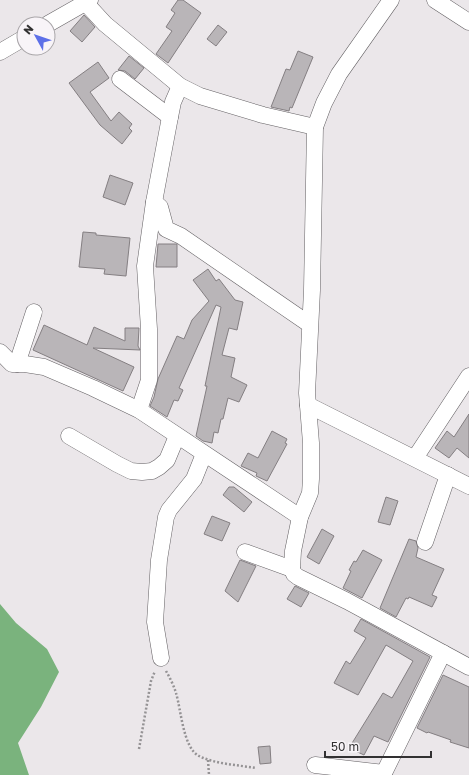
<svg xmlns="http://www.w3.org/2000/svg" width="469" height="775" font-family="'Golos Text',sans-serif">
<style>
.forest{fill:#7ab37d}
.building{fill:#b9b5b8;stroke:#847f82}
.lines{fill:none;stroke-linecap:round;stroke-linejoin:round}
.minor-casing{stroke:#646164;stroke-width:17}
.path{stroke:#959395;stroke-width:2.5;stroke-dasharray:2 2;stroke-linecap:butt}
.minor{stroke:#fff;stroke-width:16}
</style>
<rect width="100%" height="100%" fill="#ebe7ea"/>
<polygon class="forest" points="0,604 16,623 47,649 59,672 41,707 18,743 29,775 0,775"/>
<g class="building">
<polygon points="178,0 183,0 201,13 168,63 156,54 172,31 166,27 175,13 171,10"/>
<polygon points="84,15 95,27 82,42 70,31"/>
<polygon points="218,25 227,32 216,46 207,39"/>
<polygon points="298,51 313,57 292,108 290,107 289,111 271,107 286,69 290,70"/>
<polygon points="129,56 144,68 135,79 125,71 118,70"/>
<polygon points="98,62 109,78 90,92 111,121 119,112 132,124 129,128 132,131 122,144 100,125 69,83"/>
<polygon points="110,175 133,183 125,205 103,197"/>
<polygon points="83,232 96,233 96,235 130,238 126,276 104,274 105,269 79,267"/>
<polygon points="158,244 177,244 177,267 156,267"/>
<polygon points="208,269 216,281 219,279 235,300 243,302 237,330 229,328 222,355 235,358 231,377 247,385 239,402 228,398 223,419 221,419 218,433 214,432 212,443 203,441 196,436 207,386 205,386 221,307 216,305 179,388 183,390 178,401 174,400 167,417 150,406 154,397 158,379 177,336 184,339 192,320 209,301 193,280"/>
<polygon points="44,325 87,345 94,327 125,341 125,328 139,328 138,346 140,350 93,348 134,367 123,391 33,350"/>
<polygon points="469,414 469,458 457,448 449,458 435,448 447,431 454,437"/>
<polygon points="272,431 287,439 285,443 287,444 267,481 256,476 257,473 241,466 248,453 258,458"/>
<polygon points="229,487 234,487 252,502 244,512 223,495"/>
<polygon points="386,497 398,501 390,525 378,522"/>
<polygon points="212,516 230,523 222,541 204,534"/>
<polygon points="322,529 334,536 319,564 307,557"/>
<polygon points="409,539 416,541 418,548 416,557 444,569 432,595 437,597 432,607 409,597 408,599 406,598 396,617 380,608"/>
<polygon points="363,550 382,560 362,598 343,588 351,571 349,570 354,561 356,562"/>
<polygon points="240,560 256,566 238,602 225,591"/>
<polygon points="295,586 309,593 301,607 287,599"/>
<polygon points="361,619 430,657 388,742 374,736 364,755 349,748 383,693 392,698 413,661 386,645 358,695 334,683 346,661 350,664 366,638 354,631"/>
<polygon points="443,675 469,687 469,748 450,742 451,740 428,732 427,733 417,728"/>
<polygon points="270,746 271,763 260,764 258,747"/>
</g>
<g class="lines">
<g class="minor-casing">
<g id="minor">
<polyline points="83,0 105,24 180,86 200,96 263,115 315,127"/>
<polyline points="391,0 339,74 324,103 315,127 312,290 307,393 311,443 311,479 310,493 300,517 293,551 292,569 294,574 298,577 347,601 469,667"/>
<polyline points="435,0 469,22"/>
<polyline points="48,24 90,0"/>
<polyline points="0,52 24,38"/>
<polyline points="120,79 170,117"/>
<polyline points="154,202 160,207 166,229 181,236 309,324"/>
<polyline points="0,352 12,364 25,364 44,367 93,388 139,410 300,517"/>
<polyline points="17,364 34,312"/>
<polyline points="308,405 469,486"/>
<polyline points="139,410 149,380 149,329 145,266 154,202 170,117 173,102 180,86"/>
<polyline points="69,436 117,464 131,471 142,472 152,471 159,467 167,460 177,436"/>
<polyline points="415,458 469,376"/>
<polyline points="425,542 448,475"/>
<polyline points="245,552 292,569"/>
<polyline points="161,658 155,622 159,560 166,517 169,510 194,479 204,454"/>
<polyline points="315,765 384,773"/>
<polyline points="383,775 443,653"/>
</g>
</g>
<g class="path">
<path d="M166,671c4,7 8,15 10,22 5,16 7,55 23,63 16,8 39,9 57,12"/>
<polyline points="139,749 151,681 155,671"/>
<polyline points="208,760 209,775"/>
</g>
<use href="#minor" class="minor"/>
</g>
<g transform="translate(36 36) rotate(310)"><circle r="19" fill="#f8f4f8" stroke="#a9a6a9"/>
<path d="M0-3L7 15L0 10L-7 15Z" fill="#5d70e8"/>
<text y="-6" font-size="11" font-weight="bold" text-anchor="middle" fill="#323132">N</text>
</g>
<path d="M325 751v6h106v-6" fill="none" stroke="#323132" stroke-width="2"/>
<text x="331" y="751" font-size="12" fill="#323132" stroke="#f8f4f8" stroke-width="3" paint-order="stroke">50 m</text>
</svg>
